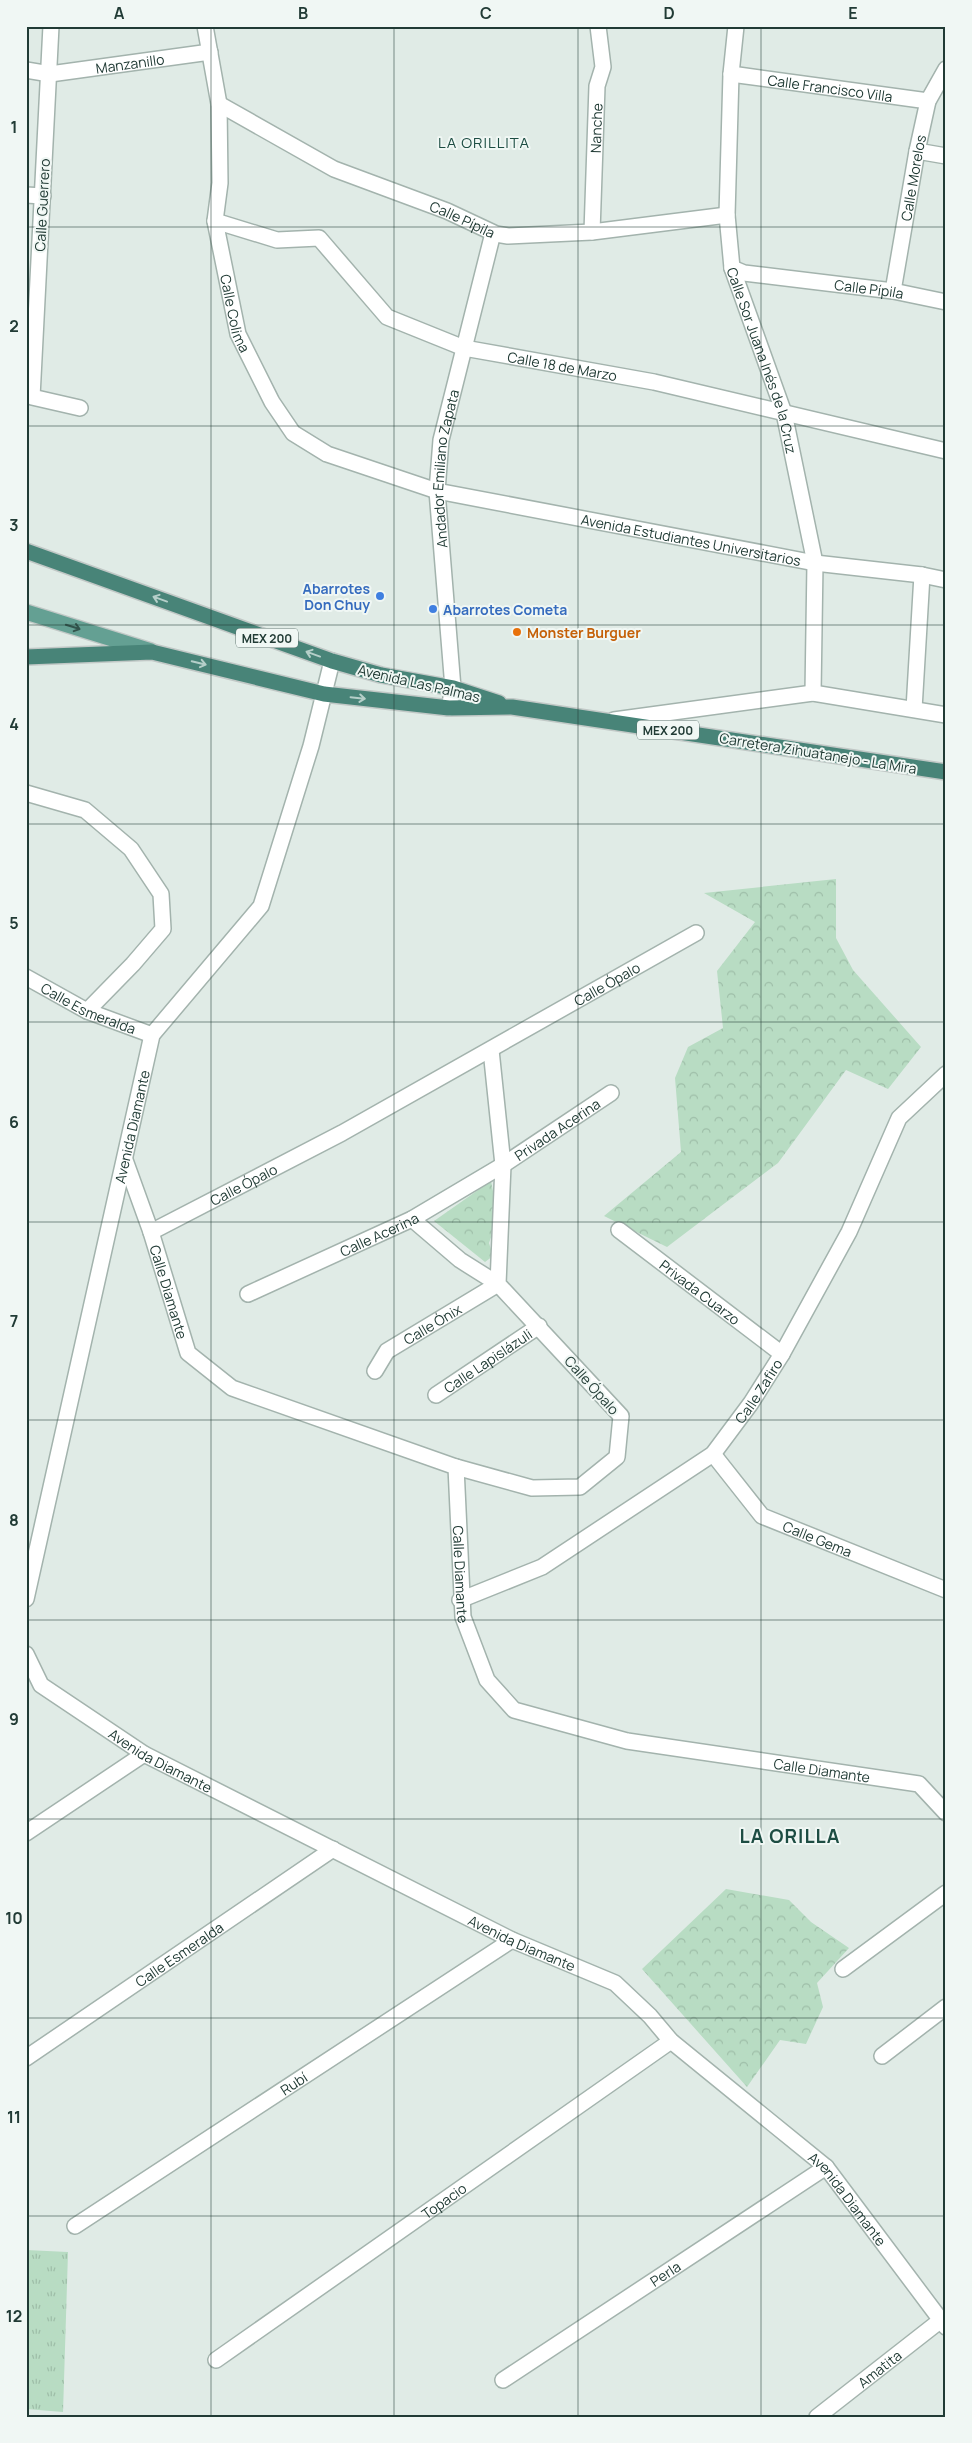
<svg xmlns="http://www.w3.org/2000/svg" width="972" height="2443" font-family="Manrope,sans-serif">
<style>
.forest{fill:url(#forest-crowns)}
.park{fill:url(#park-tufts)}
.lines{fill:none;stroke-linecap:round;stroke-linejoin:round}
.minor-casing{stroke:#a3b3ad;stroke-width:18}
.primary-casing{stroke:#c1c8c6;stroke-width:18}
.trunk-casing{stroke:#c1c8c6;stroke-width:18}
.minor{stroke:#fff;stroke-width:15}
.primary{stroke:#64a093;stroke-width:15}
.trunk{stroke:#488478;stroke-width:15}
.oneway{stroke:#b5cfc9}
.oneway2{stroke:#32544c}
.grid{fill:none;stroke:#213b35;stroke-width:1;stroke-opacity:0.55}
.shop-dot{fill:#3f7fe0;stroke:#f0f7f4;stroke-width:2}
.food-dot{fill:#e8710a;stroke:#f0f7f4;stroke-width:2}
.labels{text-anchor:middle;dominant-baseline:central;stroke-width:4;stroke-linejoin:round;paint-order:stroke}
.shield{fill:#f0f7f4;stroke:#5f736e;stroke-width:1}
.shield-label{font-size:12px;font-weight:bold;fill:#213b35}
.street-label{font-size:14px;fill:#213b35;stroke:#f0f7f4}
.shop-label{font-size:14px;font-weight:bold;fill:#366cbe;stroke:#f0f7f4;text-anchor:end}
.food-label{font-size:14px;font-weight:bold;fill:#c56008;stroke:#f0f7f4;text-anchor:start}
.neighbourhood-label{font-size:15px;letter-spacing:1px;fill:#1d4d43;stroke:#f0f7f4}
.district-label{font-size:19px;font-weight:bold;letter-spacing:1px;fill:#1d4d43;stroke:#f0f7f4}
.neatline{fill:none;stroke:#213b35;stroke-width:2}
.grid-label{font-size:16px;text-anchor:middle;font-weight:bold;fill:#213b35}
</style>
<defs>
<pattern id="forest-crowns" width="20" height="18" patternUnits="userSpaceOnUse" patternTransform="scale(1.25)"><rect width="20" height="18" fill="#b8dcc3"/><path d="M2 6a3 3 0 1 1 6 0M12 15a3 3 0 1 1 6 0" fill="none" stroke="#9ebea8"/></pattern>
<pattern id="park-tufts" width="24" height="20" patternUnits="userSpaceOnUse" patternTransform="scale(1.25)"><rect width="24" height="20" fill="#b8dcc3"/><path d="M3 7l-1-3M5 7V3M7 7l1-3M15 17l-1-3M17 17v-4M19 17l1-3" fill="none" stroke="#9ebea8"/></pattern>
</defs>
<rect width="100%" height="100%" fill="#e0ebe6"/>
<g class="forest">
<polygon points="836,879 836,938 853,970 921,1047 888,1089 846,1070 778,1163 667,1247 604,1216 681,1152 675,1078 688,1047 723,1028 717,971 755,922 704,893"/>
<polygon points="491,1181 498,1217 489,1243 493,1256 485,1262 434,1221"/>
<polygon points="726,1889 789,1900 811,1922 849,1948 817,1983 823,2007 806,2044 780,2040 747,2087 642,1969"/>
</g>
<polygon class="park" points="26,2250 68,2252 63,2412 26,2409"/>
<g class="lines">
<g class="minor-casing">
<g id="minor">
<polyline points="51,26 32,397 80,408"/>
<path id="s1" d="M205,26l14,78 1,79 -5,38 23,113 34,68 21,31 34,21 110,37 378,72 107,12 24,5"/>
<path id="s2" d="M736,26l-5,48 -4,141 5,53 52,145 31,150 -2,130"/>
<path id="s3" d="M26,70l24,4 160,-22"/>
<path id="s4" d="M731,74l197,27"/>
<path id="s5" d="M219,104l115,65 113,42 49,23 12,2 84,-4 135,-17"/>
<polyline points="917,151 946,156"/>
<polyline points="26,195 43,196"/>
<path id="s6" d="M215,221l62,19 42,-2 68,79 77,31 190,34 292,69"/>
<path id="s7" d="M592,232l5,-146 6,-19 -5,-41"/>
<path id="s8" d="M732,268l12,5 149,18 53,11"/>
<path id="s9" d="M893,291l24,-140 11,-50 18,-32"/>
<path id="s10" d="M449,708l4,-20 -16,-197 4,-51 52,-207"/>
<polyline points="914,709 922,575"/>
<polyline points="614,720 813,693 946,715"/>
<polyline points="26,793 85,810 131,849 161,894 163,929 133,964 87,1011"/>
<path id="s11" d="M26,977l61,34 65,24"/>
<path id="s12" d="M125,1160l26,72 37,121 44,35 224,79 7,150 24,63 27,30 113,31 292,43 27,29"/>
<path id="s13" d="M619,1230l163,124"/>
<path id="s14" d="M151,1232l191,-99 354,-200"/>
<path id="s15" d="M248,1294l164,-75 91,-54 108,-72"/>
<path id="s16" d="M375,1371l12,-20 111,-67 -38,-24 -48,-41"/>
<path id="s17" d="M436,1395l103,-69"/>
<path id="s18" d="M713,1454l49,62 184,74"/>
<polyline points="456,1467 532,1488 580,1487 617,1457 621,1416 498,1284 503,1165 491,1050"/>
<path id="s19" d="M26,1599l126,-564 109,-129 50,-160 21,-85"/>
<path id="s20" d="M460,1600l82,-33 171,-113 38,-51 31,-49 67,-122 50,-114 47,-44"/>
<path id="s21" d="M26,1654l15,31 103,69 368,186 103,43 35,33 21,25 155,126 120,160"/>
<polyline points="26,1833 144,1754"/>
<polyline points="843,1969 946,1893"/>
<polyline points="882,2056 946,2007"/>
<path id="s22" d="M26,2058l307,-209"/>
<path id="s23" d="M75,2226l437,-286"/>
<path id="s24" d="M216,2360l455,-319"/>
<path id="s25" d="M503,2380l323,-213"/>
<path id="s26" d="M817,2417l124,-97"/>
</g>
</g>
<g class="primary-casing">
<polyline id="primary" points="26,612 151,651"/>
</g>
<g class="trunk-casing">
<g id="trunk">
<polyline points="26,551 332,661 381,675 453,688 499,703"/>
<polyline points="26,657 152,652 324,694 449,708 512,707 946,772"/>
</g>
</g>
<use href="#minor" class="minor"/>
<use href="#primary" class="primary"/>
<use href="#trunk" class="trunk"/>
</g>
<defs><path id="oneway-shaft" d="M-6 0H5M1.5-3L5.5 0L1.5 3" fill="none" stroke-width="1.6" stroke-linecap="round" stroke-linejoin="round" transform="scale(1.25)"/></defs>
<g class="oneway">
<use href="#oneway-shaft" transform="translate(160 599) rotate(-160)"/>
<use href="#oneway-shaft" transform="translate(313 654) rotate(-160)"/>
<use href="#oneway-shaft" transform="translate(199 663) rotate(14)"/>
<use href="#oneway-shaft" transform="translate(358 698) rotate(6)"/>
</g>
<use class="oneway2" href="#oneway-shaft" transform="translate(73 627) rotate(17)"/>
<path class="grid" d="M211,26v2391M394,26v2391M578,26v2391M761,26v2391M26,227h920M26,426h920M26,625h920M26,824h920M26,1022h920M26,1222h920M26,1420h920M26,1620h920M26,1819h920M26,2018h920M26,2216h920"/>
<g class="shop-dot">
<circle cx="380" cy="596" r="5"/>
<circle cx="433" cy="609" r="5"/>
</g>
<circle class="food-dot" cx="517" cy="632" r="5"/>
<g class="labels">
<g class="shield">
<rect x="236" y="628.5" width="62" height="19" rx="4"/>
<rect x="637" y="720.5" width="62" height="19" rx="4"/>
</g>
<g class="shield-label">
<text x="267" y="638">MEX 200</text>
<text x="668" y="730">MEX 200</text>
</g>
<g class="street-label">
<text stroke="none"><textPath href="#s3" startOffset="105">Manzanillo</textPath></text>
<text stroke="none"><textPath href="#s4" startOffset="100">Calle Francisco Villa</textPath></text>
<text stroke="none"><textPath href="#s7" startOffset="104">Nanche</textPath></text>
<text stroke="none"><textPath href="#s9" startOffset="115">Calle Morelos</textPath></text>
<text transform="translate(42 205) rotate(-87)">Calle Guerrero</text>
<text stroke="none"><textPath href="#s5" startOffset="270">Calle Pípila</textPath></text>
<text stroke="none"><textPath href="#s8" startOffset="139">Calle Pípila</textPath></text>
<text stroke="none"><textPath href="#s1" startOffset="291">Calle Colima</textPath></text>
<text stroke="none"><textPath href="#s2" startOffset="340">Calle Sor Juana Inés de la Cruz</textPath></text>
<text stroke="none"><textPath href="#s6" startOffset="394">Calle 18 de Marzo</textPath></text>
<text stroke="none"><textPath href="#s10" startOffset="241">Andador Emiliano Zapata</textPath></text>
<text stroke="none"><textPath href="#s1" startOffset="840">Avenida Estudiantes Universitarios</textPath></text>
<text transform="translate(419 683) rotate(13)">Avenida Las Palmas</text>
<text transform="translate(818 753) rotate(9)">Carretera Zihuatanejo - La Mira</text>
<text stroke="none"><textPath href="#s14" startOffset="519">Calle Ópalo</textPath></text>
<text stroke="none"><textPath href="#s11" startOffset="70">Calle Esmeralda</textPath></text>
<text stroke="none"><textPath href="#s19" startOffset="484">Avenida Diamante</textPath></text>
<text stroke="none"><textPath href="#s15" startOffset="351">Privada Acerina</textPath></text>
<text stroke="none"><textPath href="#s14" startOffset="104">Calle Ópalo</textPath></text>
<text stroke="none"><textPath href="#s15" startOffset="144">Calle Acerina</textPath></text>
<text stroke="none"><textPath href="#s12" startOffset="139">Calle Diamante</textPath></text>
<text stroke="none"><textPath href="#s13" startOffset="102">Privada Cuarzo</textPath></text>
<text stroke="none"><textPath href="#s16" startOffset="76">Calle Ónix</textPath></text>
<text stroke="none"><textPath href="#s17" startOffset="62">Calle Lapislázuli</textPath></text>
<text transform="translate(592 1385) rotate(48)">Calle Ópalo</text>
<text stroke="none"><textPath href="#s20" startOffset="371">Calle Zafiro</textPath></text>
<text stroke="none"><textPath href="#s18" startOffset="139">Calle Gema</textPath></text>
<text stroke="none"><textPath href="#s12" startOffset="604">Calle Diamante</textPath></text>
<text stroke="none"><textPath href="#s21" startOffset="176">Avenida Diamante</textPath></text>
<text stroke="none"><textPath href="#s12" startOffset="1069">Calle Diamante</textPath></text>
<text stroke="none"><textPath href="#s21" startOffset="581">Avenida Diamante</textPath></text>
<text stroke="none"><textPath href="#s22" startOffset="185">Calle Esmeralda</textPath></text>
<text stroke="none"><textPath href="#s23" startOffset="261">Rubí</textPath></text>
<text stroke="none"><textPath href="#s24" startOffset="278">Topacio</textPath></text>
<text stroke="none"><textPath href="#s21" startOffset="1001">Avenida Diamante</textPath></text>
<text stroke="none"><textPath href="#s25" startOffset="194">Perla</textPath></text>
<text stroke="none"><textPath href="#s26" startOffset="79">Amatita</textPath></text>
</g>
<g class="shop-label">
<text x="370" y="588">Abarrotes<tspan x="370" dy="16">Don Chuy</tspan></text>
<text x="443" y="609" text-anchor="start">Abarrotes Cometa</text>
</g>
<g class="food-label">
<text x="527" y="632">Monster Burguer</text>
</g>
<g class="neighbourhood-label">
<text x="484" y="142">LA ORILLITA</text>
</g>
<g class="district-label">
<text x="790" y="1836">LA ORILLA</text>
</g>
</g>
<rect width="972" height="2443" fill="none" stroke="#f0f7f4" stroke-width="55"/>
<rect x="28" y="28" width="916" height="2388" class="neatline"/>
<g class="grid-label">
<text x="119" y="19">A</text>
<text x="303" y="19">B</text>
<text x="486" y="19">C</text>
<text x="669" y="19">D</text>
<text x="853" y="19">E</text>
<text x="14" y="133">1</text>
<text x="14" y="332">2</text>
<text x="14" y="531">3</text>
<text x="14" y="730">4</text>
<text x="14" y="929">5</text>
<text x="14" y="1128">6</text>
<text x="14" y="1327">7</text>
<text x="14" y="1526">8</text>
<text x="14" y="1725">9</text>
<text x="14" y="1924">10</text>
<text x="14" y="2123">11</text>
<text x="14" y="2322">12</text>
</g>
</svg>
